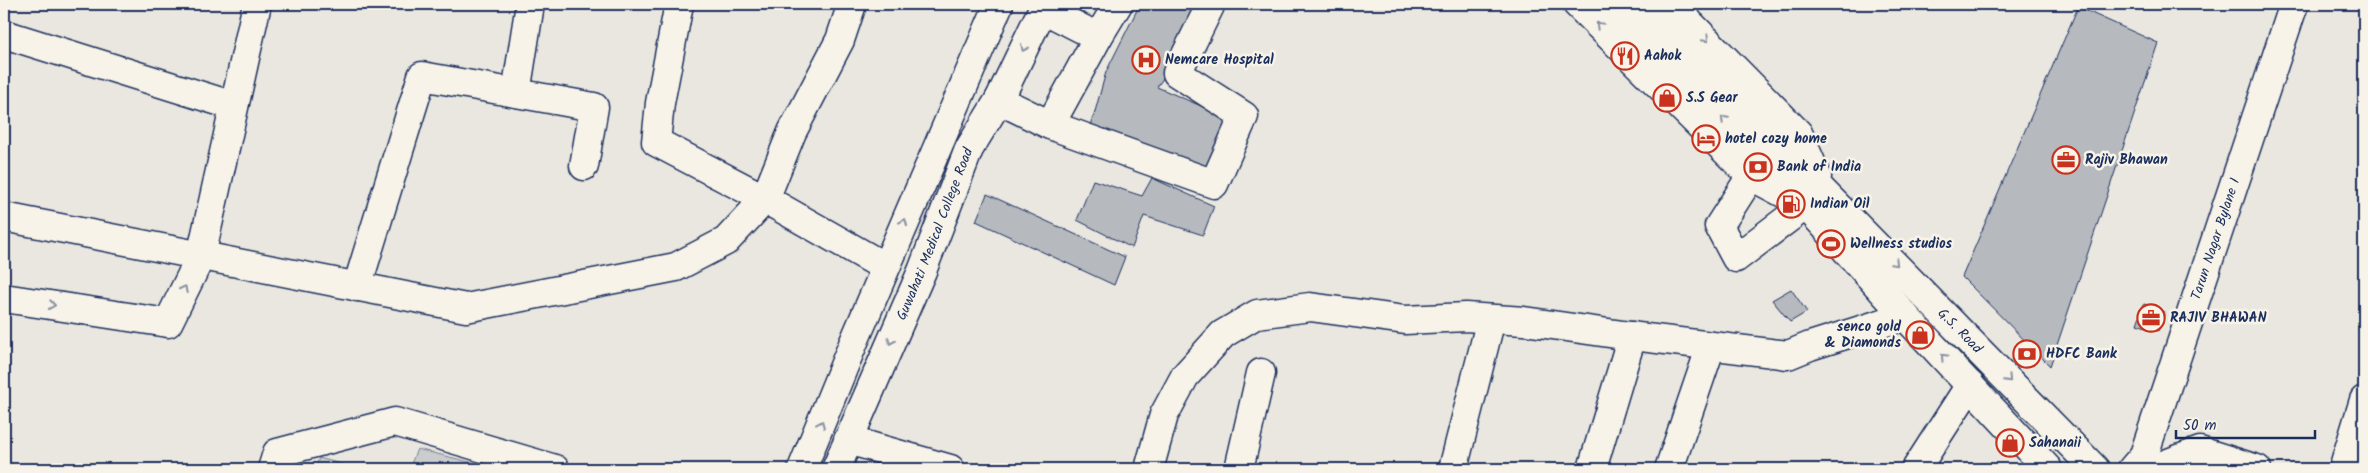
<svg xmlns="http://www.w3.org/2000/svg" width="2368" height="473" font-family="Kalam,sans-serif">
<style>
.green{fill:#cbcccd;stroke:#737e96}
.building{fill:#b6babf;stroke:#1b2f5e}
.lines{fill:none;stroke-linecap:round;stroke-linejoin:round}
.minor-casing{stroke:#1b2f5e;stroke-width:31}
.major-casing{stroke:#1b2f5e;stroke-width:31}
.minor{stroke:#f7f3e8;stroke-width:28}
.major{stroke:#f7f3e8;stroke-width:28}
.oneway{stroke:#8991a3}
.labels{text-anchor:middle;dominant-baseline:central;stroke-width:5;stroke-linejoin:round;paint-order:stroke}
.poi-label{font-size:14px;font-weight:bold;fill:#1b2f5e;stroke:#f7f3e8;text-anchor:start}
.street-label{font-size:14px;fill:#1b2f5e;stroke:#f7f3e8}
</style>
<rect width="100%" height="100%" fill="#eae7e0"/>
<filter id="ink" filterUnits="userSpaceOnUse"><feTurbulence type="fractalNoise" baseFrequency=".02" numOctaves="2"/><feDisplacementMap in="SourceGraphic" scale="10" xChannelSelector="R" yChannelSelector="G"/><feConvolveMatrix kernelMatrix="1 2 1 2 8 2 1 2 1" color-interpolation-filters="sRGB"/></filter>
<g filter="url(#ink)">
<g class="green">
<polygon points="417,449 474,463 472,469 409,469"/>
<polygon points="319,458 359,469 315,469"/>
</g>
<g class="building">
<polygon points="1140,4 1208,4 1175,61 1157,87 1236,121 1212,170 1091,126 1106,72"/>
<polygon points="2078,7 2158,43 2050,366 1962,277"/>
<polygon points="1152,178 1214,206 1203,235 1144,216 1132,248 1077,220 1093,180 1142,196"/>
<polygon points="987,194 1125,257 1114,285 976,221"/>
<polygon points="1791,289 1807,312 1790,322 1772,300"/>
<polygon points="2144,304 2165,312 2158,331 2137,324"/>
<polygon points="881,464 899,469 880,469"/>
</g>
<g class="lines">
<g class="minor-casing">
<g id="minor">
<polyline points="679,4 660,103 656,142 765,199 792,132 840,40 852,4"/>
<polyline points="1043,9 1098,37 1118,4"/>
<polyline points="4,34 234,106"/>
<polyline points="516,93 530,4"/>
<polyline points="999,100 1050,125 1214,184 1244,116 1177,73 1210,6"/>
<polyline points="1050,125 1098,37"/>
<polyline points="1751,176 1719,226 1736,258 1806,205"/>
<polyline points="4,217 466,308 676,267 726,241 765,199 885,267"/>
<polyline points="357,287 422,76 594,107 584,166"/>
<polyline points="4,298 168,323 201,256 257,4"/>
<polyline points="848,440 950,469"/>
<polyline points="272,469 277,453 395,422 555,469"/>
<polyline points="1149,469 1164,415 1185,376 1223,334 1257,314 1310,307 1405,320 1466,317 1524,321 1623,335 1788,355 1810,346 1905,316"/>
<polyline points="1239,469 1261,373"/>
<polyline points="1453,469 1491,319"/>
<polyline points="1592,469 1632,336"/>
<polyline points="1669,469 1711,346"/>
<polyline points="1916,469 1970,385"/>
<path id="s1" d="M2132,469l12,-14 150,-451"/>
<polyline points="2157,469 2160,466 2200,451 2257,469"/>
<polyline points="2343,469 2364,400"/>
</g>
</g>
<g class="major-casing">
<g id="major">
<polyline points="1577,4 1751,176 1789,196"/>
<polyline points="1609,4 1771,166 1905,316 2048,469"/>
<path id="s2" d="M1639,4l456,465"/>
<polyline points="1671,4 1798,133 1817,176"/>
<polyline points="802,469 853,344 999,4"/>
<path id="s3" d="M836,469l86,-198 47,-122 30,-49 46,-96"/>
</g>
</g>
<use href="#minor" class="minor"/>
<use href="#major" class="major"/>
</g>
<defs><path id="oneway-chevron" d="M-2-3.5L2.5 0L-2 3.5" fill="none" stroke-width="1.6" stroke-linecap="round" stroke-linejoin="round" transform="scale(1.25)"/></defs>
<g class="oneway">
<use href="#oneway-chevron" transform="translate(1599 25) rotate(-135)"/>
<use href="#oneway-chevron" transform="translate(1706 39) rotate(46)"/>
<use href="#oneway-chevron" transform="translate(1024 48) rotate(115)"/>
<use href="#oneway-chevron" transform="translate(1724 119) rotate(-135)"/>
<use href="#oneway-chevron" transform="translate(904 222) rotate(-67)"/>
<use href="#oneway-chevron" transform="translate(1895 263) rotate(45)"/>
<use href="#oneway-chevron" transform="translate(184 289) rotate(-63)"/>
<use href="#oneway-chevron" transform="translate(52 305) rotate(9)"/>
<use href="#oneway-chevron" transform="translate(891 341) rotate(114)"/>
<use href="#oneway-chevron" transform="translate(1944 357) rotate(-133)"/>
<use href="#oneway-chevron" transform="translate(2008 379) rotate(46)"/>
<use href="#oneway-chevron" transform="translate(821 424) rotate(-67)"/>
</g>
</g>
<defs>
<g id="restaurant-ring" transform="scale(1.4375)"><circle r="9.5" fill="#f7f3e8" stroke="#c8321e" stroke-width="1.5"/><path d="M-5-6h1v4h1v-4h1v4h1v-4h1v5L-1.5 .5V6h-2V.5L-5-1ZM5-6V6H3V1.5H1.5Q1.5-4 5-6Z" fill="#c8321e"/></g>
<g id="hospital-ring" transform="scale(1.4375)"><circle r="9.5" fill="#f7f3e8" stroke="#c8321e" stroke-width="1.5"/><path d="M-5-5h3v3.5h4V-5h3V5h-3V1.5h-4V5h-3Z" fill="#c8321e"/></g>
<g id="shop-ring" transform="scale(1.4375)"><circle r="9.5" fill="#f7f3e8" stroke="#c8321e" stroke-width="1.5"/><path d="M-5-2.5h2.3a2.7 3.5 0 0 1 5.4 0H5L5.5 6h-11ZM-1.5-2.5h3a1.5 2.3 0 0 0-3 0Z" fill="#c8321e"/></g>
<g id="hotel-ring" transform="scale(1.4375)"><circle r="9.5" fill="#f7f3e8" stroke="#c8321e" stroke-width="1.5"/><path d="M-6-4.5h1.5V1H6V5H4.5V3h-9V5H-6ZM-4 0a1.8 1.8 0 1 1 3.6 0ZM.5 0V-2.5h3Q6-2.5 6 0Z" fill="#c8321e"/></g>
<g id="office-ring" transform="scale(1.4375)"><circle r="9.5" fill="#f7f3e8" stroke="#c8321e" stroke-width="1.5"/><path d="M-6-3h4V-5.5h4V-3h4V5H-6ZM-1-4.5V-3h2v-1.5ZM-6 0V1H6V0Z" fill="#c8321e"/></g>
<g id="bank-ring" transform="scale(1.4375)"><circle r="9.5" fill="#f7f3e8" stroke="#c8321e" stroke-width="1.5"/><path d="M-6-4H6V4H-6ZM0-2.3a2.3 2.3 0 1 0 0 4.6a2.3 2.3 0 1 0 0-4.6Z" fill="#c8321e"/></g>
<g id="fuel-ring" transform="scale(1.4375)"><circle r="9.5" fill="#f7f3e8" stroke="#c8321e" stroke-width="1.5"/><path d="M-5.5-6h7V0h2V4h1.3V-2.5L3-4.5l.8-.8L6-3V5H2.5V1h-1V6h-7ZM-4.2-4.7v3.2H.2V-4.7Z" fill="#c8321e"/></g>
<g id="stadium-ring" transform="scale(1.4375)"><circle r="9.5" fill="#f7f3e8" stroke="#c8321e" stroke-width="1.5"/><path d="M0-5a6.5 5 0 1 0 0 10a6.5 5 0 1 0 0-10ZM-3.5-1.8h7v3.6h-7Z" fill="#c8321e"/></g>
</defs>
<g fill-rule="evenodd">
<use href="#restaurant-ring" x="1625" y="56"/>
<use href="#hospital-ring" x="1146" y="60"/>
<use href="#shop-ring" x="1667" y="98"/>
<use href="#hotel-ring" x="1706" y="139"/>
<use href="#office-ring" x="2066" y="160"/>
<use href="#bank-ring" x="1758" y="167"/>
<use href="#fuel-ring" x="1791" y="204"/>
<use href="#stadium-ring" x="1831" y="244"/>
<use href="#office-ring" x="2151" y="318"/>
<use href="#shop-ring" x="1920" y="335"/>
<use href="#bank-ring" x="2027" y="354"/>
<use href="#shop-ring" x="2010" y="443"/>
</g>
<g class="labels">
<g class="poi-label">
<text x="1644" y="56">Aahok</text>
<text x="1165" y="60">Nemcare Hospital</text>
<text x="1686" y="98">S.S Gear</text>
<text x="1725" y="139">hotel cozy home</text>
<text x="2085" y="160">Rajiv Bhawan</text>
<text x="1777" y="167">Bank of India</text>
<text x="1810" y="204">Indian Oil</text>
<text x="1850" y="244">Wellness studios</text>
<text x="2170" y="318">RAJIV BHAWAN</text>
<text x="1901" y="327" text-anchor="end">senco gold<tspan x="1901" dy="16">&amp; Diamonds</tspan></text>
<text x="2046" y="354">HDFC Bank</text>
<text x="2029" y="443">Sahanaii</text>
</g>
<g class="street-label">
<text stroke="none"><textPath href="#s3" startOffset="255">Guwahati Medical College Road</textPath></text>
<text stroke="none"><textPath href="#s1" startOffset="246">Tarun Nagar Bylane 1</textPath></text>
<text stroke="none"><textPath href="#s2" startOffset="458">G.S. Road</textPath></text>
</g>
</g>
<rect width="2368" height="473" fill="none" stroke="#f7f3e8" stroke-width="20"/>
<rect x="10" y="10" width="2348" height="453" fill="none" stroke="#1b2f5e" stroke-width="2" filter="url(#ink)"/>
<path d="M2176 430v8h139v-8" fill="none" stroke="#1b2f5e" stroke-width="2.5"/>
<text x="2183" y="430" font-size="15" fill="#1b2f5e" stroke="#f7f3e8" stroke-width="4" paint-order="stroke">50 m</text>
</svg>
